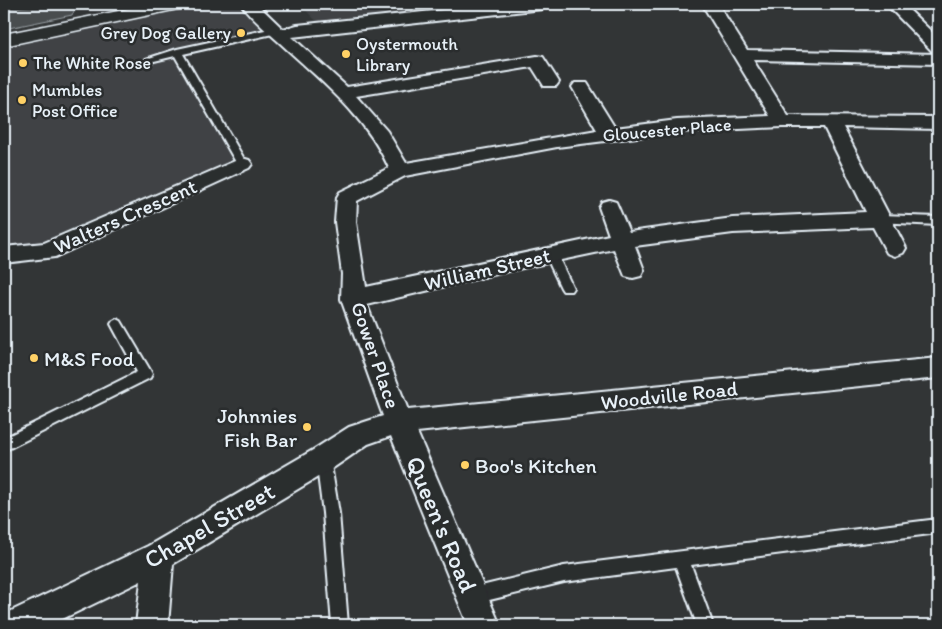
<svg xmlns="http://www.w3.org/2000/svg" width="942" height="629" font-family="Itim,sans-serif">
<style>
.built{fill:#3f4244}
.green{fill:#494d4f;stroke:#989fa4}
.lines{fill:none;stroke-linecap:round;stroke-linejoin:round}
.service-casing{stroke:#e8f1f8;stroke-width:4}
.minor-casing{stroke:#e8f1f8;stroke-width:4}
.secondary-casing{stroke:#e8f1f8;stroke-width:3}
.service{fill:#2a2d2e;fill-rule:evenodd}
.minor{fill:#2a2d2e;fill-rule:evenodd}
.secondary{fill:#2a2d2e;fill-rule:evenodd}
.poi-dot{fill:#ffd166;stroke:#2a2d2e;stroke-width:2}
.labels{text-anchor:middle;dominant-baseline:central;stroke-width:5;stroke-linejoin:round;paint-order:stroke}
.far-poi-label{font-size:18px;fill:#e8f1f8;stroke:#2a2d2e;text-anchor:start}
.far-street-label{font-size:18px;fill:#e8f1f8;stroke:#2a2d2e}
.street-label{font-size:21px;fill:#e8f1f8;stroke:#2a2d2e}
.poi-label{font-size:21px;fill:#e8f1f8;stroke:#2a2d2e;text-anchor:start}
.near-street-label{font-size:25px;fill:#e8f1f8;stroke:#2a2d2e}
</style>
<rect width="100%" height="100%" fill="#323536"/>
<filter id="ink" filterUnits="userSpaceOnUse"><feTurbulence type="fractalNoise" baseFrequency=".02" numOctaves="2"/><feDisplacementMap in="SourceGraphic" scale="10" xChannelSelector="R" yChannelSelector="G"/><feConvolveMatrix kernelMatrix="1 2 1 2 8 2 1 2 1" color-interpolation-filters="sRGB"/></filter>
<g filter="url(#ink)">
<g class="built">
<polygon points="193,4 245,4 267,34 176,56 234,163 45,247 4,251 4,44"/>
<polygon points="300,4 423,4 418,7 427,13 318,23"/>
</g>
<polygon class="green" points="40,4 78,4 72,15 4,29 4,9"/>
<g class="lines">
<g class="service-casing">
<g id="service">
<polygon points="274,28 277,29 277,33 183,54 247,164 242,167 237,164 175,56 150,62 146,59 177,49"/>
<polygon points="881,215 938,217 938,225 877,222 875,219 877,216"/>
<polygon points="551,250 557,254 573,288 571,291 563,291 561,288 545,254"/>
<polygon points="117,319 121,321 150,370 152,374 150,378 4,451 4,438 137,372 111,324 113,321"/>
<polygon points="323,453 328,454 330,459 339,513 348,625 332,625 323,513 316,459 318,454"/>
<polygon points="938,519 938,533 691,565 713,625 697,625 676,567 564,582 473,604 467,602 465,596 467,590 473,588 564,566"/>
</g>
</g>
<g class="minor-casing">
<g id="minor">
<path d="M241,4h16l26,25 14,-4 204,-21h49l-3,3 -5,2 -250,28 55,50 190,-31 6,1 16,25 -3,4h-12l-12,-19 -176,29 31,35 19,32 191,-33 -25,-43 3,-4h12l28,45 62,-8 93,-4 -68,-112h16l29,46 191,4v10l-185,-4 35,56 150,1v12l-95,-2 63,121 -3,5 -8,3 -8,-3 -14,-26 -140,6 -98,13 9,24 -3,6 -8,2 -8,-2 -11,-27 -96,20 -151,36 41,105 530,-52v20l-521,54 83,193h-32l-77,-189 -23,8 -35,24 -160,96 -5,61h-32l5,-44 -91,44h-46l1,-11 143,-68 165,-96 36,-23 34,-11 -42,-117 1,-25 -7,-52 2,-25 3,-5 49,-24c-22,-51 -70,-89 -110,-126 -13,-12 -27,-23 -38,-38zM782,127h42l42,85 -133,6 -104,14 -13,-30 -7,-2 -7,2 -3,5 10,28 -243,52 -10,-65 1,-21 48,-25 152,-29 120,-15z"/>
<polygon points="886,4 903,4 938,38 938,52 932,51"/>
<polygon points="242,158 249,160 252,164 249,168 55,257 4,263 4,247 44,243"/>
</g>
</g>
<g class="secondary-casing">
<polygon id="secondary" points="153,4 187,4 184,8 178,9 4,46 4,34"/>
</g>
<use href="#service" class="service"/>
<use href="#minor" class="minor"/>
<use href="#secondary" class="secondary"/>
</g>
</g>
<g class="poi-dot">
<circle cx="241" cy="33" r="5"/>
<circle cx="346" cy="54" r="5"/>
<circle cx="23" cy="63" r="5"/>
<circle cx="22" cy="100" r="5"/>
<circle cx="34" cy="358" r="5"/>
<circle cx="307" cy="427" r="5"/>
<circle cx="465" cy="465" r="5"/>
</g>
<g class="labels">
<g class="far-poi-label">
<text x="231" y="33" text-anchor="end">Grey Dog Gallery</text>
<text x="356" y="44">Oystermouth<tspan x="356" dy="21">Library</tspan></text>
<text x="33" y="63">The White Rose</text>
<text x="32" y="90">Mumbles<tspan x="32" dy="21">Post Office</tspan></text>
</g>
<g class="far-street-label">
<text transform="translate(667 130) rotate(-5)">Gloucester Place</text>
</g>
<g class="street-label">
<text transform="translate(125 216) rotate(-24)">Walters Crescent</text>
<text transform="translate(487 269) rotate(-13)">William Street</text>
<text transform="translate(376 355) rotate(71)">Gower Place</text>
<text transform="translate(669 395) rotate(-6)">Woodville Road</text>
</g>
<g class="poi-label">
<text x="44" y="358">M&amp;S Food</text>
<text x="297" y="415" text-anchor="end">Johnnies<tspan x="297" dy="24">Fish Bar</tspan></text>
<text x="475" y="465">Boo's Kitchen</text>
</g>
<g class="near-street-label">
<text transform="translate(442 524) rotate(67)">Queen's Road</text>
<text transform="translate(209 525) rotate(-30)">Chapel Street</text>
</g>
</g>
<rect width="942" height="629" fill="none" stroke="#2a2d2e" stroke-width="20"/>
<rect x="10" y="10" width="922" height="609" fill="none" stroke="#e8f1f8" stroke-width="2" filter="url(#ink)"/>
</svg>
